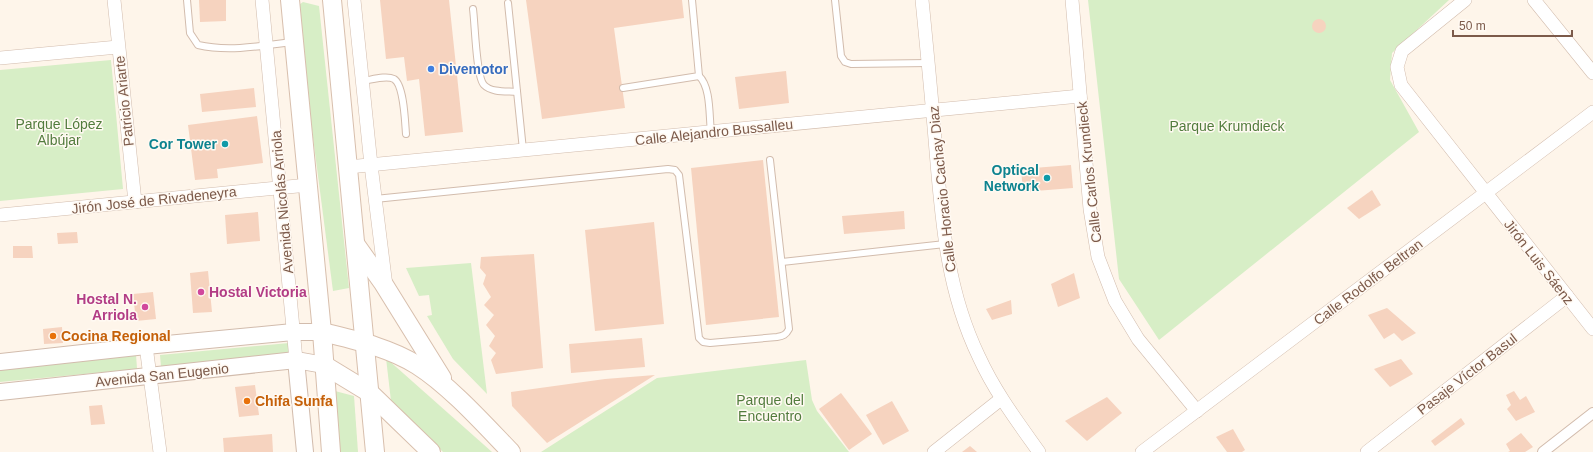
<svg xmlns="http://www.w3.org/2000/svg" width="1593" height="452" font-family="Helvetica,sans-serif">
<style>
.green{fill:#d7eec6}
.building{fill:#f6d3bf}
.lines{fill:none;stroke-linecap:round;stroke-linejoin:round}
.service-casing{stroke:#d2bcad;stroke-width:8}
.pedestrian-casing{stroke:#d2bcad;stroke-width:12}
.minor-casing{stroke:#d2bcad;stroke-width:14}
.tertiary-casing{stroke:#d2bcad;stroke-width:18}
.secondary-casing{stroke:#d8bfad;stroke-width:20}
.service{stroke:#fff;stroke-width:6}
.pedestrian{stroke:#fff;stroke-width:10}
.minor{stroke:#fff;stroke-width:13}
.tertiary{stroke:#fff;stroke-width:16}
.secondary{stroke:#fff;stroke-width:18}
.shop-dot{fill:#3f7fe0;stroke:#fff9f2;stroke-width:1.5}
.culture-dot{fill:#0f9aa8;stroke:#fff9f2;stroke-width:1.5}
.hotel-dot{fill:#d1479c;stroke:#fff9f2;stroke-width:1.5}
.food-dot{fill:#e8710a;stroke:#fff9f2;stroke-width:1.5}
.labels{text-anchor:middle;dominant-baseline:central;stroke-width:3;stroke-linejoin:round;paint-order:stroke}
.shop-label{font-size:14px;font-weight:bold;fill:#366cbe;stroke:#fff9f2;text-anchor:start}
.street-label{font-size:14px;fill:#7c5a4a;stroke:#fff9f2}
.park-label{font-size:14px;fill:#527c3d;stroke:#fff9f2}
.culture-label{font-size:14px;font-weight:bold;fill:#0d838f;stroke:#fff9f2;text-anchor:end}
.hotel-label{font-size:14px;font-weight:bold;fill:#b23c85;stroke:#fff9f2;text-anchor:start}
.food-label{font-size:14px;font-weight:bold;fill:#c56008;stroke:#fff9f2;text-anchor:start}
</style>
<rect width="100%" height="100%" fill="#fef5ea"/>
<g class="green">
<polygon points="1088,0 1449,0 1392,53 1390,80 1419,132 1159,340 1119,279"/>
<polygon points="303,2 319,6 349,288 333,291 296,7"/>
<polygon points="111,60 123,189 0,201 0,70"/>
<polygon points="471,263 487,394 453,359 427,316 432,315 429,295 419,296 406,268"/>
<polygon points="289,343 290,355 161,367 160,355"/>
<polygon points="136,354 137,369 0,382 0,367"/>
<polygon points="386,358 492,452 443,452 391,401"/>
<polygon points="806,360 812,400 817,411 849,452 541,452 657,378"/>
<polygon points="335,391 354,396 358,452 339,452"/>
</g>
<g class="building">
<polygon points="199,0 226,0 226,21 200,22"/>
<polygon points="380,0 449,0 463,132 425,136 419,79 407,81 404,57 386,59"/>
<polygon points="526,0 682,0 684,18 614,28 625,108 542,119"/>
<circle cx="1319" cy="26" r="7"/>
<polygon points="786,71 789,103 739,109 735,77"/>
<polygon points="254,88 256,107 202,112 200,94"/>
<polygon points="257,116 263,163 217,169 218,178 195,180 188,125"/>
<polygon points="763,160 779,317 706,325 691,168"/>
<polygon points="1071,165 1073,188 1023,192 1021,169"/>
<polygon points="1372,190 1381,205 1359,219 1347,208"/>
<polygon points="904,211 905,229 844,234 842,216"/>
<polygon points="258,212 260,241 227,244 225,215"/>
<polygon points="654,222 664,324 595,331 585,230"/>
<polygon points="77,232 78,243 58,244 57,233"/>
<polygon points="13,246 32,246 33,258 13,258"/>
<polygon points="534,254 543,368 496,374 491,360 496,353 489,346 495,336 486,325 494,315 484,305 491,297 483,284 486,275 480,268 481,257"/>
<polygon points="208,271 212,312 193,313 190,273"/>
<polygon points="1074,273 1080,298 1058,307 1051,284"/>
<polygon points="153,292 156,319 136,321 133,294"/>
<polygon points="1011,300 1012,314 992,320 986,309"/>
<polygon points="1387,308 1416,333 1402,341 1394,333 1384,339 1368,315"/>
<polygon points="62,327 63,343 44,344 43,329"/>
<polygon points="642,338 645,367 571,373 569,344"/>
<polygon points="1401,359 1413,374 1390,387 1374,369"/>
<polygon points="655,375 547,443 512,406 511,392 605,379"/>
<polygon points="255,385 259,415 239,417 235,387"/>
<polygon points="1514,391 1520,400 1526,396 1535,412 1516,421 1507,409 1511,405 1506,395"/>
<polygon points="841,393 872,434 849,450 819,409"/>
<polygon points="1107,397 1122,413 1087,441 1065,421"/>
<polygon points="892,401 909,431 883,445 866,415"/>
<polygon points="102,405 105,424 91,425 89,406"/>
<polygon points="1461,418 1465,424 1435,446 1431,441"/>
<polygon points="1233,429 1245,450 1242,452 1227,452 1216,437"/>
<polygon points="1521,433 1533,447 1525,452 1508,452 1510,451 1506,444"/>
<polygon points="272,434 273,452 224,452 223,438"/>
<polygon points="970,446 977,452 962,452"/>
</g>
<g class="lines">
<g class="service-casing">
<g id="service">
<path d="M187,0l3,33 8,12c30,7 64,1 94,-3"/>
<polyline points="835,0 841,56 845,62 851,64 929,63"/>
<polyline points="508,3 523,150"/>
<path d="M473,9c2,14 3,68 11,76 8,8 23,6 33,7"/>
<path d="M699,76c12,11 10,40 12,56"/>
<path d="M363,81c8,-1 23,-6 31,-2 10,6 11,43 12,55"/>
<polyline points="623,88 699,76 692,0"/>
<path d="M375,199l293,-30 7,1 4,5 20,163 4,4 7,1 67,-6c6,-1 9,-2 12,-8l-19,-169"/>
<polyline points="782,262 945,244"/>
</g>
</g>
<g class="pedestrian-casing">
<polyline id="pedestrian" points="1543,452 1593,413"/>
</g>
<g class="minor-casing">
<g id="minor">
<polyline points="114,0 135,202"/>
<polyline points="262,0 296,360"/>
<polyline points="354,0 371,165 386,286"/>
<path d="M922,0c5,50 10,101 14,151 6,72 11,140 43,206 16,35 38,64 60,95"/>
<polyline points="1072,0 1090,209 1098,257 1115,301 1138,339 1197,411"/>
<polyline points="1465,0 1402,51 1397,67 1401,85 1593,329"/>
<polyline points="1534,0 1593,73"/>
<polyline points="0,58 118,47"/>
<polyline points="348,167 1080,96"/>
<polyline points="0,215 308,185"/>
<polyline points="146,346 160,452"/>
<polyline points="934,452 1001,399"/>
<polyline points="1142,452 1593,112"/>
<polyline points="1367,452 1567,296"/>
</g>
</g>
<g class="tertiary-casing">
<g id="tertiary">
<polyline points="296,360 305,452"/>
<polyline points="0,362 146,346 293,332 322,332"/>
<polyline points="0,392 296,360 324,365"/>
</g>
</g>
<g class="secondary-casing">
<g id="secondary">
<polyline points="290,0 322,332 331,452"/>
<polyline points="332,0 375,452"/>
<polyline points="356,245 383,283 442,378"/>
<path d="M322,332c32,8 66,15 95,33 33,21 66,58 94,87"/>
<polyline points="324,365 370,393 431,452"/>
</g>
</g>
<use href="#service" class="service"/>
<use href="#pedestrian" class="pedestrian"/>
<use href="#minor" class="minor"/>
<use href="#tertiary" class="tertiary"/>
<use href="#secondary" class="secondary"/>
</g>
<circle class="shop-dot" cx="431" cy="69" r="4"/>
<g class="culture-dot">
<circle cx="225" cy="144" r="4"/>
<circle cx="1047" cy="178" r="4"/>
</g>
<g class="hotel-dot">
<circle cx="201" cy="292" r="4"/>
<circle cx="145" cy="307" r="4"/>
</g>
<g class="food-dot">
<circle cx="53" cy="336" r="4"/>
<circle cx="247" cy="401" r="4"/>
</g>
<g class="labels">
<g class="shop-label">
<text x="439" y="69">Divemotor</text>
</g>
<g class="street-label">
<text transform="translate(124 101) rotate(-96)">Patricio Ariarte</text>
<text transform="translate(714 132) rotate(-6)">Calle Alejandro Bussalleu</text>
<text transform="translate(1089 172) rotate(-96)">Calle Carlos Krundieck</text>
<text transform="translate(942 189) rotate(-96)">Calle Horacio Cachay Diaz</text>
<text transform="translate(154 200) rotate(-6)">Jirón José de Rivadeneyra</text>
<text transform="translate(282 202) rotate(-95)">Avenida Nicolás Arriola</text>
<text transform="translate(1539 262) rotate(52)">Jirón Luis Sáenz</text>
<text transform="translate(1368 282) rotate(-37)">Calle Rodolfo Beltran</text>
<text transform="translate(1467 374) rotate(-38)">Pasaje Víctor Basul</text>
<text transform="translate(162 375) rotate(-6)">Avenida San Eugenio</text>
</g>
<g class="park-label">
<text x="59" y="124">Parque López<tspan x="59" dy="16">Albújar</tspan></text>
<text x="1227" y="126">Parque Krumdieck</text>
<text x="770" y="400">Parque del<tspan x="770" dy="16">Encuentro</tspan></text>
</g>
<g class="culture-label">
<text x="217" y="144">Cor Tower</text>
<text x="1039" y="170">Optical<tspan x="1039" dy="16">Network</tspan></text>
</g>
<g class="hotel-label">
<text x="209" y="292">Hostal Victoria</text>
<text x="137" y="299" text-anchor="end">Hostal N.<tspan x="137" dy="16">Arriola</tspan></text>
</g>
<g class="food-label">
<text x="61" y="336">Cocina Regional</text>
<text x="255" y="401">Chifa Sunfa</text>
</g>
</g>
<path d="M1453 30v6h119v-6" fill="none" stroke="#7c5a4a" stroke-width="2"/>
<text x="1459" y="30" font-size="12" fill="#7c5a4a" stroke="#fff9f2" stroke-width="3" paint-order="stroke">50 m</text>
</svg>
